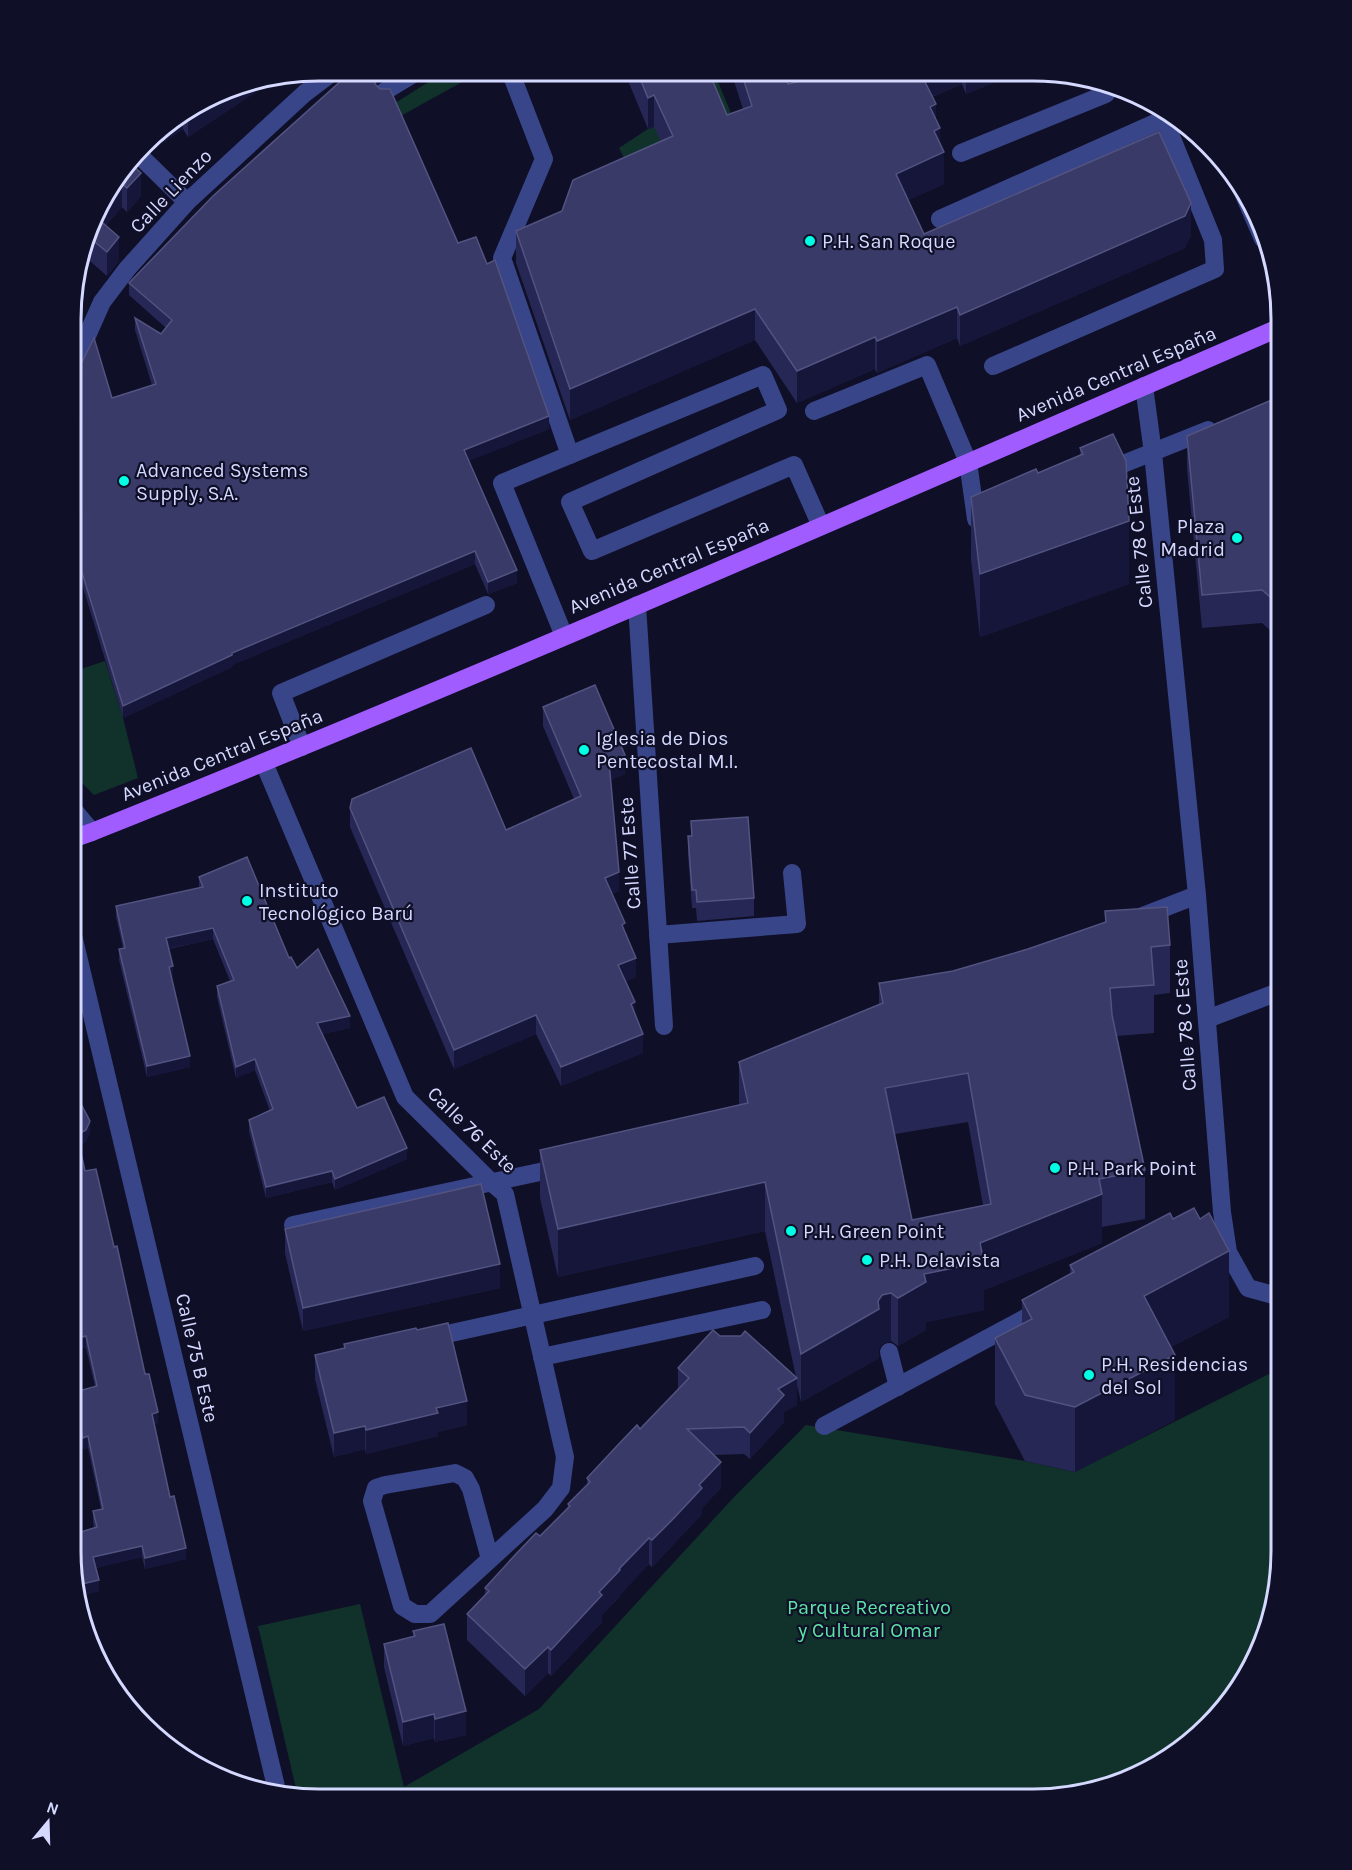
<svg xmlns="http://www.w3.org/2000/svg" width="1352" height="1870" font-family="Karla,sans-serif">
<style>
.green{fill:#11322a}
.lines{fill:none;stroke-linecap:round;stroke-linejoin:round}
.minor{stroke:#384588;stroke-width:18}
.major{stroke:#a15cff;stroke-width:18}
.wall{fill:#272756;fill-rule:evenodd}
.shaded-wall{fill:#16163b}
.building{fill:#3a3a68;stroke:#525380;stroke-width:1.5;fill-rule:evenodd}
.poi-dot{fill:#01ffe5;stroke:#0f0f27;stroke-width:2}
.labels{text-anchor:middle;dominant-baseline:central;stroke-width:4.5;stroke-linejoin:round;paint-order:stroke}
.street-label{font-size:20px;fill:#d5d9ff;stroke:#0f0f27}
.poi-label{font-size:20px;fill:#d5d9ff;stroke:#0f0f27;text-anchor:start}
.park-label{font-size:20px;fill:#5ce4a6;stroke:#0f0f27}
.rim{fill:none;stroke:#d5d9ff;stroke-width:3}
</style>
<rect width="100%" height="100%" fill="#0f0f27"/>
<g class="green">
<polygon points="446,71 482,71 397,118 392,105"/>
<polygon points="695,72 714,72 738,130 637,183 619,148 648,129 709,104"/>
<polygon points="105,661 123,718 138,778 94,795 81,782 72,768 72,672"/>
<polygon points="1281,1368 1281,1568 1268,1631 1239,1689 1197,1738 1143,1774 1033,1799 298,1797 258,1626 360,1604 404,1787 539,1709 735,1496 806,1425 1025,1461 1075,1472"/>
</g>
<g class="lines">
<g class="minor">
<polyline points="510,71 544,159 502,258 570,455"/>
<polyline points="385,91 418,71"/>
<polyline points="961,153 1106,94 1101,82"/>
<polyline points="138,154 187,202"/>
<polyline points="1244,195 1263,239"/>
<polyline points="940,219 1173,115"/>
<polyline points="993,366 1215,269 1213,240 1164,119"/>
<polyline points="73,367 102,302 127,269 187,202 305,93 334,71"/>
<polyline points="1144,386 1153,453 1197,895 1222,1212 1228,1252 1248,1288 1277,1296 1281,1294"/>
<polyline points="814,411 927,365 968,462 976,519"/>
<polyline points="1103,472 1208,430"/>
<polyline points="637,605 664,1026"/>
<polyline points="564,636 502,483 763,375 778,410 570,502 592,551 794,465 821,526"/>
<polyline points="302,747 281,693 486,605"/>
<polyline points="264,763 405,1097 491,1182 505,1194 565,1457 561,1488 545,1509 430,1614 415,1614 402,1606 372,1501 376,1488 385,1485 455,1473 465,1478 471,1489 490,1559"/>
<polyline points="72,808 92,832"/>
<polyline points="1143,916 1197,895"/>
<polyline points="72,931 278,1795"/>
<polyline points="658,935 797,924 792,873"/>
<polyline points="1207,1019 1281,991"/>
<polyline points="293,1225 563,1167"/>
<polyline points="429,1338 755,1266"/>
<polyline points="889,1352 898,1387"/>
<polyline points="542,1357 762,1310"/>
<polyline points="824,1426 1044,1308"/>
</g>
<path class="major" d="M72,839l20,-7c400,-160 794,-334 1189,-505"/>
</g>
<g class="wall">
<polygon points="381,71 381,80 376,85 458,243 549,429 468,461 517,583 488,594 475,564 232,665 232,667 123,718 72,552 73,380 112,398 152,385 135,330 135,318 161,334 166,328 129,295 129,283"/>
<polygon points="624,71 709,72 727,115 743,109 731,72 784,72 788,84 794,83 793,72 1017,73 966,94 962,84 932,97 940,143 944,184 908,200 924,234 1191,235 1185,248 960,346 957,338 877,373 875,369 797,403 755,340 570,420 516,263 516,231 562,211 661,141 654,127 648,129"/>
<polygon points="266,79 266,85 188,137 183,129 164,142 157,131 239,84"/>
<polygon points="130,163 141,196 127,212 122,207 106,225 119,261 107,276 83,255 104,195"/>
<polygon points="1281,396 1281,640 1262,623 1202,628 1187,469 1187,436"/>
<polygon points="1113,434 1129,584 980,637 971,560 971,497 1038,473 1080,455 1080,448"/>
<polygon points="543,707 625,774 610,780 619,891 612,894 625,932 636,977 626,981 635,1014 643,1053 561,1086 536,1034 454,1069 350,827 350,808 506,830 574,799 543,726"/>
<polygon points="691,821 754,898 754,916 697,921 696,908 692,908 688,855 688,836 691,836"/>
<polygon points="199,877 289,958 350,1028 322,1034 357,1108 407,1159 335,1190 332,1182 266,1198 249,1131 249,1120 270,1111 255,1070 236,1078 217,997 217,986 230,981 213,939 169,949 173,977 171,977 190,1067 147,1077 119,960 119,949 123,948 116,917 116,906 199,888"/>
<path d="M1105,911l65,34v48l-16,2v38l-37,3 28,134v49l-43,8v16l-118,47v20l-58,12v8l-28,16 -7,-5 -9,3 -3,4v10l-78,44 -4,-17v20l-13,7v10l-34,37 -6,-5 -31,1 8,33 -19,20v6l-50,53 -3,-3 -29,30v2l-18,19v7l-51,54 -3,-3 -23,23 -58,-56v-26l18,-19v-7l55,-52 28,-29v-3l19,-19v-7l53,-49 38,-39v-22l42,-32 76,41 -31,-146 -207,46 -18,-79v-48l199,-45v-43l140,-58v-21l74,-12 75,-22 77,-27zM968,1122l15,83 -71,15 -17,-86z"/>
<polygon points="71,1048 75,1065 75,1076 74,1076 80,1102 90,1132 86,1141 80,1145 85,1171 114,1247 158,1423 154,1424 170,1497 186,1559 145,1569 142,1557 96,1568 99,1591 81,1596 94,1528 93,1522 93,1511 101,1509 88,1448 83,1449 81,1441 71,1444 71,1393 95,1387 86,1348"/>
<polygon points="285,1229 500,1288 303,1331 285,1253"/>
<polygon points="1070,1265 1229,1317 1171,1347 1175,1420 1075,1472 1025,1461 995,1404 995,1338 1022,1324 1022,1300 1070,1275"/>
<polygon points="344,1344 467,1425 438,1432 438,1436 366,1454 365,1449 334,1457 315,1379 315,1355 344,1348"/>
<polygon points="413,1631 466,1735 435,1742 434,1738 403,1746 384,1667 384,1644 413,1637"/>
</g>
<g class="shaded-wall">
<polygon points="378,71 381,71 381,80 375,86 375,74"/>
<polygon points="919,72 962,72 962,84 919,102"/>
<polygon points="966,72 1017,73 966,94"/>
<polygon points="266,79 266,85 188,137 188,118 240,84"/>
<polygon points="654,95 654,127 648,129 648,98"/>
<polygon points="936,104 936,130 940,128 940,154 944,152 944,184 896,205 896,174 930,107"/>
<polygon points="183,116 183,129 164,142 164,127"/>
<polygon points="141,173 141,196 127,212 127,188"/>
<polygon points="122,184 122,207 94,238 94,223 99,209"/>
<polygon points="1191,203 1191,235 1185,248 960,346 960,315"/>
<polygon points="119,237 119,261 107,276 107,252"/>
<polygon points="957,307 957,338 877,373 877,341"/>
<polygon points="755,309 755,340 570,420 570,389"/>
<polygon points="875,337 875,369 797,403 797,371"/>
<polygon points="549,416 549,429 464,463 464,450"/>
<polygon points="1129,521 1129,584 980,637 980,574"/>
<polygon points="475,551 475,564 232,665 232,667 123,718 123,706 232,653"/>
<polygon points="517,570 517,583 488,594 488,582"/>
<polygon points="625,755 625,774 609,781 609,762"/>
<polygon points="619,872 619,891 605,897 605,878"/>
<polygon points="213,928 213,939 166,949 166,938"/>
<polygon points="636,958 636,977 618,984 618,965"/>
<polygon points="173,966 173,977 169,978 169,967"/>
<polygon points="635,1002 635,1021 631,1004"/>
<polygon points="536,1015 536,1034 454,1069 454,1050"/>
<polygon points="350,1016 350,1028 317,1035 317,1023"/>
<polygon points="643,1034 643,1053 561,1086 561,1067"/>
<polygon points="190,1056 190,1067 147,1077 147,1066"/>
<polygon points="255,1059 255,1070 236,1078 236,1067"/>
<polygon points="90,1121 90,1132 86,1141 77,1146 77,1135"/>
<polygon points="407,1148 407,1159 335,1190 335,1179"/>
<polygon points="332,1171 332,1182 266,1198 266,1187"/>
<polygon points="765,1182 765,1231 558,1277 558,1229"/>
<polygon points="1102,1194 1102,1243 984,1290 984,1310 926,1322 926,1330 898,1346 898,1298 924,1274 980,1243"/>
<polygon points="1229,1251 1229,1317 1144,1361 1144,1296"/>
<polygon points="500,1264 500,1288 303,1331 303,1308"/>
<polygon points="891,1293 891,1341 882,1344 879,1348 879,1358 801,1402 801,1354 878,1301 882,1295"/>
<polygon points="86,1336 86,1348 71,1351 71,1340"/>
<polygon points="1175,1355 1175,1420 1075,1472 1075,1407"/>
<polygon points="797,1378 797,1405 784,1412 784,1422 750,1459 750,1433 778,1389"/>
<polygon points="467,1401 467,1425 438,1432 438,1436 366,1454 366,1430 436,1408"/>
<polygon points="158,1412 158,1423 152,1425 152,1414"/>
<polygon points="365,1426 365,1449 334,1457 334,1433"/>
<polygon points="81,1430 81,1441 71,1444 71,1432"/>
<polygon points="88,1436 88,1448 83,1449 83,1438"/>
<polygon points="721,1462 721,1488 702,1508 702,1514 652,1567 652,1540 699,1485"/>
<polygon points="649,1538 649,1564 602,1615 602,1622 551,1676 551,1650 599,1592"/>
<polygon points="142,1546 142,1557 93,1569 93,1557"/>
<polygon points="186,1548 186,1559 145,1569 145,1558"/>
<polygon points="99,1580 99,1591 81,1596 78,1585"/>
<polygon points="548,1647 548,1673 525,1696 525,1669"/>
<polygon points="466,1711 466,1735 435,1742 435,1719"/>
<polygon points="434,1714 434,1738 403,1746 403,1722"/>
</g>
<g class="building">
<polygon points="352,71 378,71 375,74 375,84 380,89 390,89 458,243 476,237 487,264 495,260 549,416 464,450 517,570 488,582 475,551 232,653 232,655 123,706 72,540 73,380 94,338 112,398 156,384 135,318 161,334 172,320 129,283 213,196"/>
<polygon points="637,71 709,72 727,115 752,106 741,72 784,72 788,84 797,82 796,72 920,72 936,104 930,107 940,128 934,131 944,152 896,174 924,234 1159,132 1191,203 1185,216 960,315 957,307 877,341 875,337 797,371 755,309 570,389 516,231 562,211 573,180 673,136 654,95 648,98"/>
<polygon points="240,84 188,118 186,114 239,84"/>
<polygon points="130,163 141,173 127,188 122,184 99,209 104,195"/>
<polygon points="96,217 119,237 107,252 89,237"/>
<polygon points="1281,396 1281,606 1262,590 1202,595 1187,436"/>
<polygon points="1113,434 1126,461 1129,521 980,574 971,497 1036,469 1038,473 1083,454 1080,448"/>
<polygon points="595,685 625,755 609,762 619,872 605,878 625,923 622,925 636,958 618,965 635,1002 631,1004 643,1034 561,1067 536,1015 454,1050 350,808 352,799 471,748 506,830 581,796 543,707"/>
<polygon points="748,817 754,898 697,902 696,890 692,890 688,836 692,836 691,821"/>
<polygon points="247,857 289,958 291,957 297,968 318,949 350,1016 317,1023 357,1108 384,1097 407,1148 335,1179 332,1171 266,1187 249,1120 273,1109 255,1059 236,1067 217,986 234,980 213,928 166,938 173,966 169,967 190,1056 147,1066 119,949 125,948 116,906 203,887 199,877"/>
<path d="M1167,907l3,38 -19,2 3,38 -44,3 2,27 33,155 -46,9 3,15 -122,49 4,19 -60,12 2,8 -28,16 -7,-5 -9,2 -4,6 1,8 -78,45 -36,-172 -207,47 -18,-79 208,-47 -9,-41 144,-59 -4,-20h2l72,-12 75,-22 78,-27 -1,-11zM968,1073l23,131 -79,16 -27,-132z"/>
<polygon points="71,1048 75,1065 72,1065 80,1102 90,1121 86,1130 77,1135 85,1171 96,1169 114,1247 117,1246 145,1374 149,1374 158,1412 152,1414 170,1497 174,1496 186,1548 145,1558 142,1546 93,1557 99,1580 78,1585 70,1551 71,1535 97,1527 93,1511 103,1509 88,1436 83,1438 81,1430 71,1432 71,1393 97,1386 86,1336 71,1340"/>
<polygon points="481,1184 500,1264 303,1308 285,1229"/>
<polygon points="1194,1208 1200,1219 1209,1213 1229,1251 1144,1296 1175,1355 1075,1407 1025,1395 995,1338 1032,1319 1022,1300 1074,1272 1070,1265 1170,1213 1173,1219"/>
<polygon points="448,1323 467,1401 436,1408 438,1413 366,1430 365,1426 334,1433 315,1355 345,1348 344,1344 416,1328 417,1330"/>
<polygon points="713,1330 720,1336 741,1336 745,1331 797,1378 778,1389 784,1395 750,1433 744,1427 687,1429 721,1462 699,1485 702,1488 674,1518 652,1540 649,1538 619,1569 620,1570 599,1592 602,1595 551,1650 548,1647 525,1669 467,1614 489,1591 485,1588 515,1555 536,1533 540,1536 570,1506 568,1504 590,1482 587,1478 615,1448 637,1425 640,1429 689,1378 678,1368"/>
<polygon points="444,1624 466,1711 435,1719 434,1714 403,1722 384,1644 415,1636 413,1631"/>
</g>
<g class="poi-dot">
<circle cx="810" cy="241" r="6"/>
<circle cx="124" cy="481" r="6"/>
<circle cx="1237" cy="538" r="6"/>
<circle cx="584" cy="750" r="6"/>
<circle cx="247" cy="901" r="6"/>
<circle cx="1055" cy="1168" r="6"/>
<circle cx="791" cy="1231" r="6"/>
<circle cx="867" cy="1260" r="6"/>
<circle cx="1089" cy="1375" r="6"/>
</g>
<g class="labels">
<g class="street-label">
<text transform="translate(171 191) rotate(-46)">Calle Lienzo</text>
<text transform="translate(1116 374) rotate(-23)">Avenida Central España</text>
<text transform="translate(1139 542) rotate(-96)">Calle 78 C Este</text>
<text transform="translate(669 566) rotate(-23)">Avenida Central España</text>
<text transform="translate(222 755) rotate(-22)">Avenida Central España</text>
<text transform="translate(630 853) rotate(-94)">Calle 77 Este</text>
<text transform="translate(1185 1025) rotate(-94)">Calle 78 C Este</text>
<text transform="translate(472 1130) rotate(44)">Calle 76 Este</text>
<text transform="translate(197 1358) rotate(77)">Calle 75 B Este</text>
</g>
<g class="poi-label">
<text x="822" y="241">P.H. San Roque</text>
<text x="136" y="470">Advanced Systems<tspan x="136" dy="23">Supply, S.A.</tspan></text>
<text x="1225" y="526" text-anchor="end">Plaza<tspan x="1225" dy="23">Madrid</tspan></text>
<text x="596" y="738">Iglesia de Dios<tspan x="596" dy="23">Pentecostal M.I.</tspan></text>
<text x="259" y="890">Instituto<tspan x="259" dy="23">Tecnológico Barú</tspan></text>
<text x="1067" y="1168">P.H. Park Point</text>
<text x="803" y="1231">P.H. Green Point</text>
<text x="879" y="1260">P.H. Delavista</text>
<text x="1101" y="1364">P.H. Residencias<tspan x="1101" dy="23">del Sol</tspan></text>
</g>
<g class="park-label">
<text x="869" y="1607">Parque Recreativo<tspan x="869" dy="23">y Cultural Omar</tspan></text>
</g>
</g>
<path d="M0 0H1352V1870H0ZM319 81H1033A238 238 0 0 1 1271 319V1551A238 238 0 0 1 1033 1789H319A238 238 0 0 1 81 1551V319A238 238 0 0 1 319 81Z" fill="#0f0f27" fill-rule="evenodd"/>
<path class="rim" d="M319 81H1033A238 238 0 0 1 1271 319V1551A238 238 0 0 1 1033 1789H319A238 238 0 0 1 81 1551V319A238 238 0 0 1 319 81Z"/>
<g transform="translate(48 1822) rotate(19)" stroke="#0f0f27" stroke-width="4.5" paint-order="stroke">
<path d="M0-4.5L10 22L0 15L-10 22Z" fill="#d5d9ff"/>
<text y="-9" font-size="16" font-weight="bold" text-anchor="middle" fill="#d5d9ff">N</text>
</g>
</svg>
